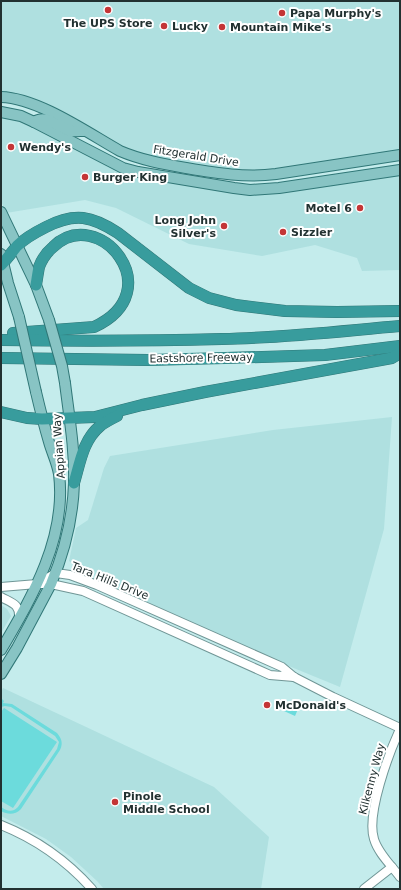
<svg xmlns="http://www.w3.org/2000/svg" width="401" height="890" font-family="'DejaVu Sans',sans-serif">
<style>
.built{fill:#afe0e0}
.green{fill:#6cdbdc}
.lines{fill:none;stroke-linecap:round;stroke-linejoin:round}
.minor-casing{stroke:#709696;stroke-width:10}
.major-casing{stroke:#307777;stroke-width:12}
.highway-casing{stroke:#307777;stroke-width:12}
.minor{stroke:#fff;stroke-width:8}
.major{stroke:#88c4c4;stroke-width:10}
.highway{stroke:#389c9d;stroke-width:11}
.major-bridge-casing{stroke:#307777;stroke-width:12;stroke-linecap:butt}
.major-bridge{stroke:#88c4c4;stroke-width:10}
.poi-dot{fill:#c43536;stroke:#fff;stroke-width:1.5}
.labels{text-anchor:middle;dominant-baseline:central;stroke-width:4;stroke-linejoin:round;paint-order:stroke}
.poi-label{font-size:11px;font-weight:bold;fill:#223131;stroke:#fff;text-anchor:start}
.street-label{font-size:11px;fill:#223131;stroke:#fff}
</style>
<rect width="100%" height="100%" fill="#c4ecec"/>
<g class="built">
<polygon points="1,1 400,1 400,150 352,161 243,173 198,167 136,154 91,131 32,98 8,93 1,94"/>
<polygon points="1,115 13,116 126,171 207,187 293,188 400,171 400,270 362,271 357,258 315,245 262,256 189,244 116,208 85,200 6,213 1,201"/>
<polygon points="392,417 384,529 340,687 228,641 126,592 74,565 69,561 76,528 88,520 104,468 110,456 273,430"/>
<polygon points="1,605 7,609 11,616 1,633"/>
<polygon points="3,688 214,787 269,837 261,889 104,889 97,881 71,857 46,839 1,816 1,692"/>
</g>
<g class="green">
<path d="M2,699l2,2 -1,2 9,1 45,29c5,6 6,10 3,17l-39,59c-6,6 -13,6 -20,2v-4c6,4 11,6 17,0l39,-58 2,-7 -4,-6 -44,-29 -6,-1 -4,1z"/>
<polygon points="288,704 298,709 295,716 284,711"/>
<polygon points="4,708 57,742 13,808 1,801 1,712"/>
</g>
<g class="lines">
<g class="minor-casing">
<g id="minor">
<polyline points="37,584 56,573 70,575 97,585 282,667 294,677 333,697 400,728"/>
<polyline points="1,587 37,584 51,584 83,591 270,675 294,677"/>
<path d="M1,597c11,6 19,7 18,21"/>
<path d="M400,729c-11,24 -34,85 -26,110 4,14 17,26 26,38"/>
<path d="M1,825c35,14 66,36 91,64"/>
<polyline points="364,889 392,867"/>
</g>
</g>
<g class="major-casing">
<g id="major">
<path d="M1,97c37,1 87,36 119,54 21,9 43,13 66,17 30,5 59,10 90,6l124,-19"/>
<polyline points="1,112 21,116 34,122 123,168 138,172 234,188 250,190 279,188 400,170"/>
<path d="M34,122c12,-8 23,4 34,8 5,2 11,1 16,1"/>
<polyline points="1,212 36,285 49,320"/>
<polyline points="1,254 8,283 19,317"/>
<path d="M1,650c31,-53 66,-112 58,-176 -2,-12 -7,-21 -10,-32 -5,-17 -9,-33 -13,-50"/>
<path d="M1,674l16,-26 34,-64c13,-31 22,-67 23,-101 1,-34 -5,-67 -9,-100"/>
</g>
</g>
<g class="highway-casing">
<g id="highway">
<path d="M1,265c6,-6 11,-13 16,-19 8,-8 19,-14 29,-19 29,-15 46,-11 72,6l71,55 20,10 27,7 49,6 52,1 63,-1"/>
<path d="M13,333l81,-6c78,-36 4,-124 -41,-80 -6,5 -11,12 -14,20 -1,5 -2,12 -3,18"/>
<path d="M1,340c74,1 147,1 221,-1 59,-1 119,-8 178,-13"/>
<polyline points="1,358 148,360 225,358 325,355 400,346"/>
<polyline points="1,412 27,418 42,419 95,417 142,405 205,392 392,358 400,353"/>
<path d="M74,483c6,-20 9,-43 26,-57 5,-4 11,-7 17,-10"/>
</g>
</g>
<use href="#minor" class="minor"/>
<use href="#major" class="major"/>
<use href="#highway" class="highway"/>
<g class="major-bridge-casing">
<g id="major-bridge">
<polyline points="19,317 36,392"/>
<polyline points="49,320 62,366 65,383"/>
</g>
</g>
<use href="#major-bridge" class="major-bridge"/>
</g>
<g class="poi-dot">
<circle cx="108" cy="10" r="4"/>
<circle cx="282" cy="13" r="4"/>
<circle cx="164" cy="26" r="4"/>
<circle cx="222" cy="27" r="4"/>
<circle cx="11" cy="147" r="4"/>
<circle cx="85" cy="177" r="4"/>
<circle cx="360" cy="208" r="4"/>
<circle cx="224" cy="226" r="4"/>
<circle cx="283" cy="232" r="4"/>
<circle cx="267" cy="705" r="4"/>
<circle cx="115" cy="802" r="4"/>
</g>
<g class="labels">
<g class="poi-label">
<text x="290" y="13">Papa Murphy's</text>
<text x="108" y="23" text-anchor="middle">The UPS Store</text>
<text x="172" y="26">Lucky</text>
<text x="230" y="27">Mountain Mike's</text>
<text x="19" y="147">Wendy's</text>
<text x="93" y="177">Burger King</text>
<text x="352" y="208" text-anchor="end">Motel 6</text>
<text x="216" y="220" text-anchor="end">Long John<tspan x="216" dy="13">Silver's</tspan></text>
<text x="291" y="232">Sizzler</text>
<text x="275" y="705">McDonald's</text>
<text x="123" y="796">Pinole<tspan x="123" dy="13">Middle School</tspan></text>
</g>
<g class="street-label">
<text transform="translate(196 156) rotate(9)">Fitzgerald Drive</text>
<text transform="translate(201 358) rotate(-1)">Eastshore Freeway</text>
<text transform="translate(59 446) rotate(-94)">Appian Way</text>
<text transform="translate(110 581) rotate(22)">Tara Hills Drive</text>
<text transform="translate(372 779) rotate(-75)">Kilkenny Way</text>
</g>
</g>
<rect width="401" height="890" fill="none" stroke="#223131" stroke-width="4"/>
</svg>
